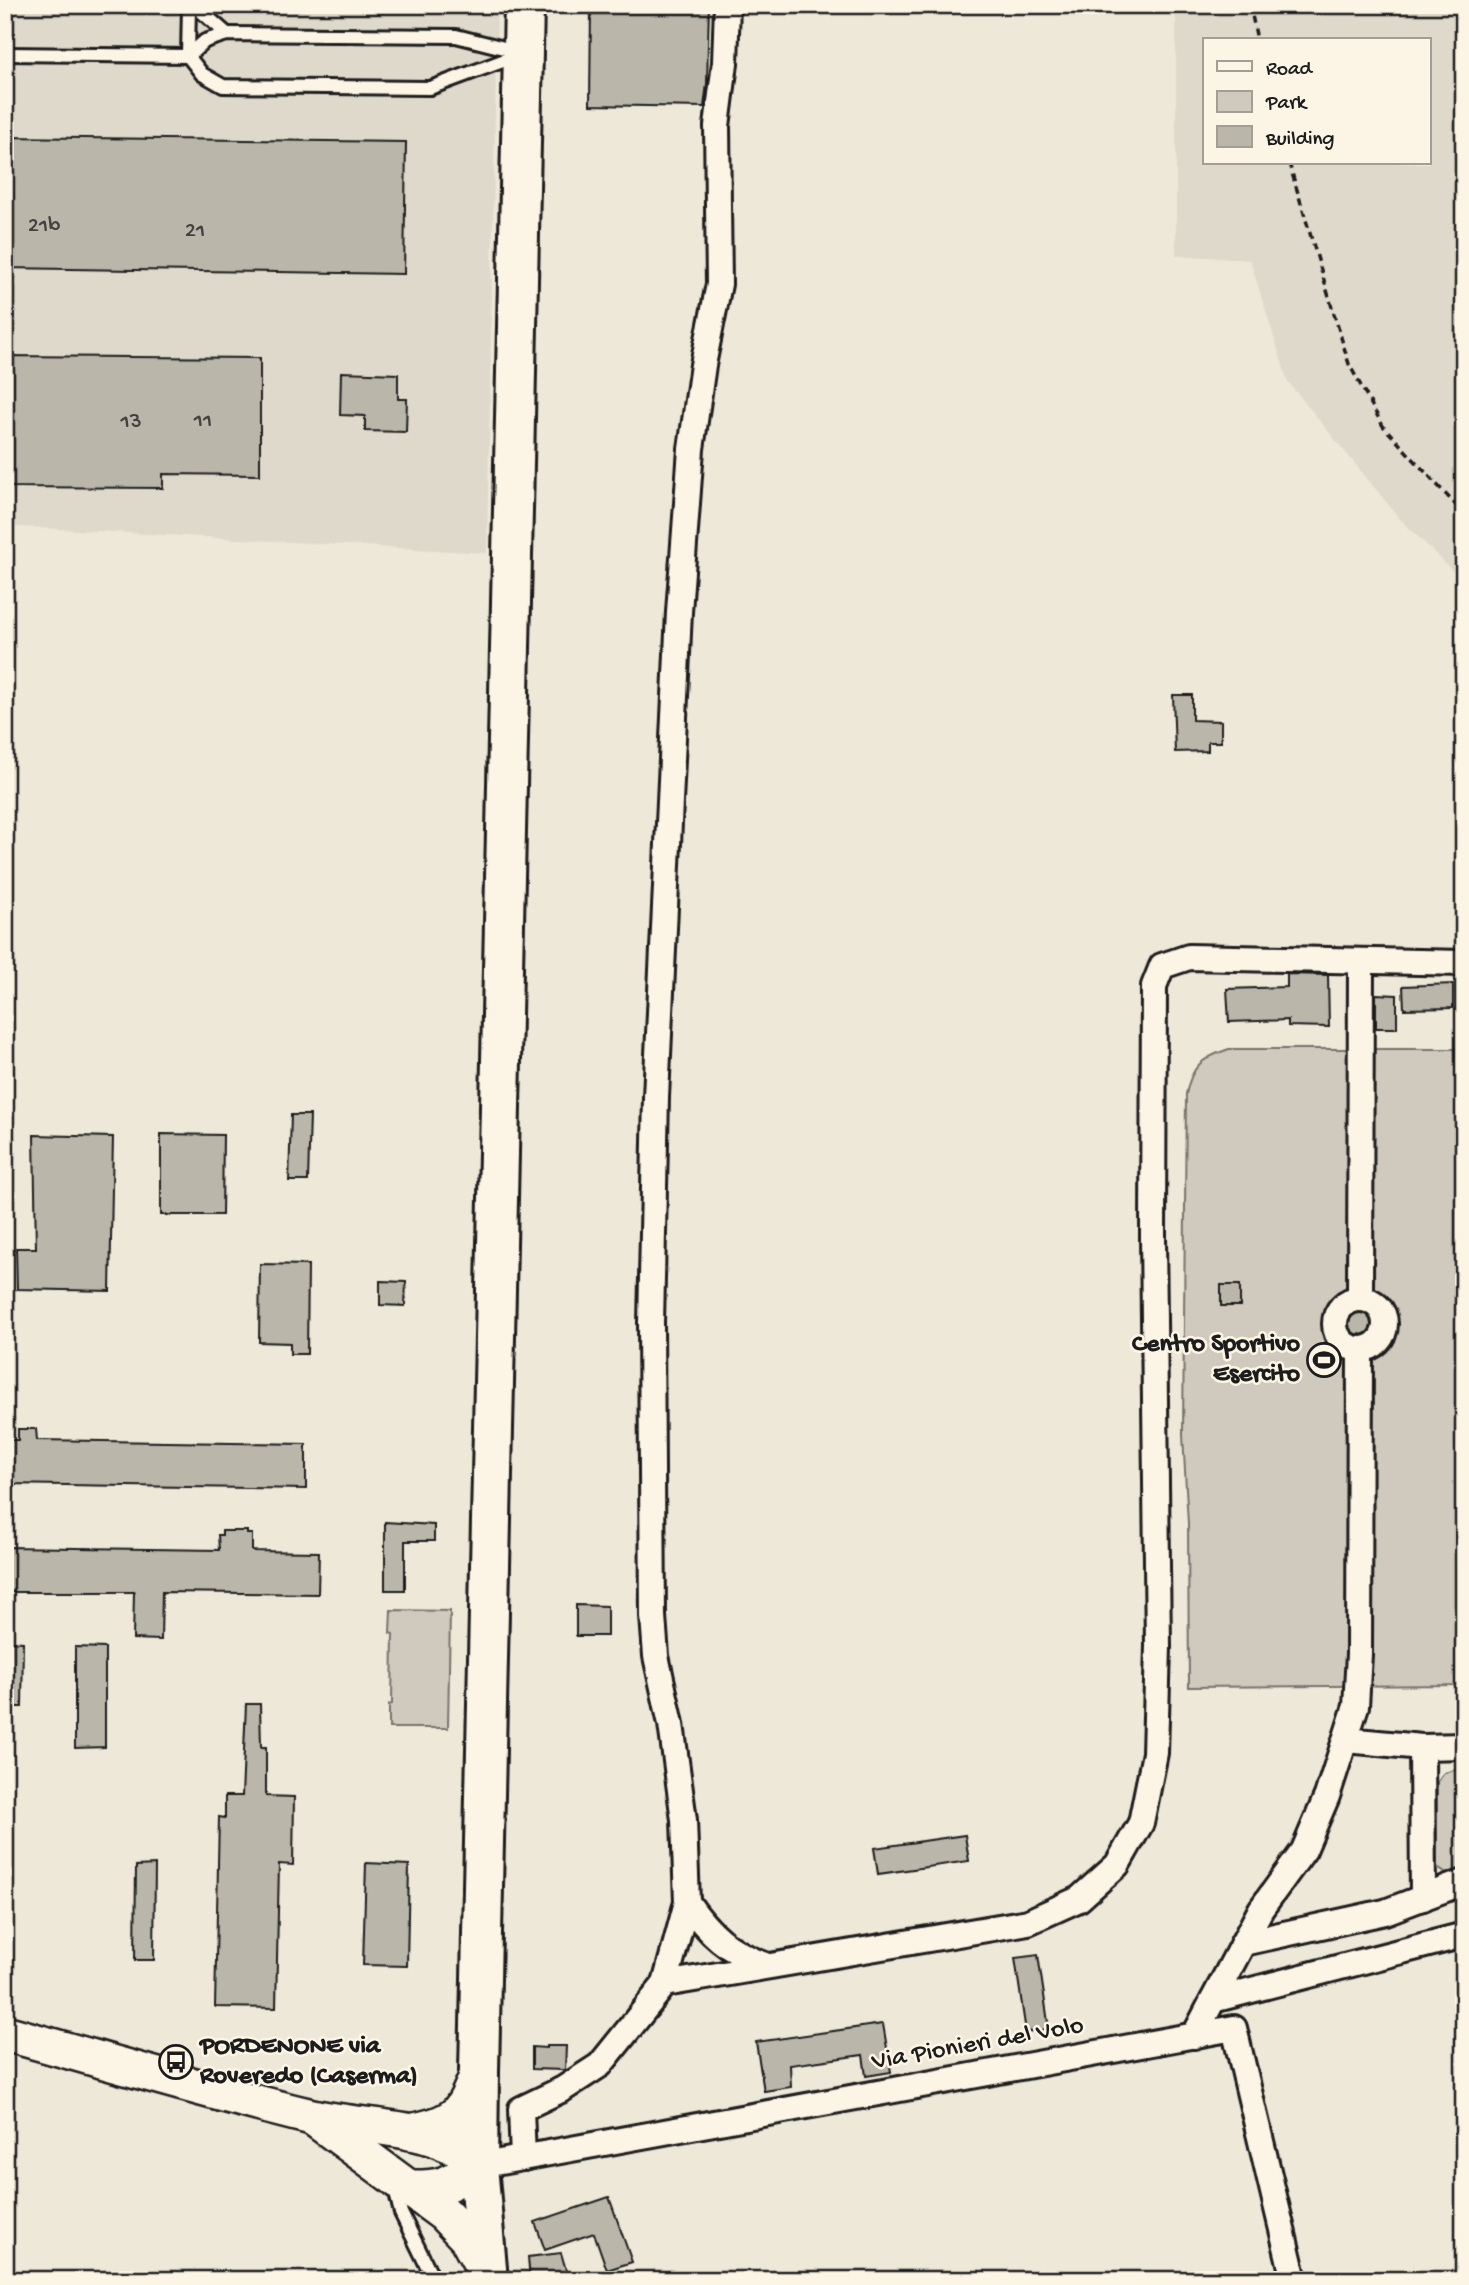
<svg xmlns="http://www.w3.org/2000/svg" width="1469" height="2285" font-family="'Gochi Hand',sans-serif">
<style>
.built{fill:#ded9cb;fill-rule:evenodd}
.green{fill:#cfcabd;stroke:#76736c;stroke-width:2}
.building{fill:#bab6aa;stroke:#1c1c1c;stroke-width:2}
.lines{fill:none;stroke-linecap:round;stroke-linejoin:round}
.service-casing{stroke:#1c1c1c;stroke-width:18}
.minor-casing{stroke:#1c1c1c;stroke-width:30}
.secondary-casing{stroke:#1c1c1c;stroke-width:40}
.primary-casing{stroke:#1c1c1c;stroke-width:44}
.path{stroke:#1c1c1c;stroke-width:3.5;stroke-dasharray:7 5;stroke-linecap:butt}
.service{stroke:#fcf5e5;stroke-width:12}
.minor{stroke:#fcf5e5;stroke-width:24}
.secondary{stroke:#fcf5e5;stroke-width:35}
.primary{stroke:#fcf5e5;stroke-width:38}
.labels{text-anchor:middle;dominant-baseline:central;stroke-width:5;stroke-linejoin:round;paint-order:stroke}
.number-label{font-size:23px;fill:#444240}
.poi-label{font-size:26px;font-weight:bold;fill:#1c1c1c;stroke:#fcf5e5;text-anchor:end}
.street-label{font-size:26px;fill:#1c1c1c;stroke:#fcf5e5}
</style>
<rect width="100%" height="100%" fill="#eee8d9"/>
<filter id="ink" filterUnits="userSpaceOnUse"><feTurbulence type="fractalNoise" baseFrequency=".0143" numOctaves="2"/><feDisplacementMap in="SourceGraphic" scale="14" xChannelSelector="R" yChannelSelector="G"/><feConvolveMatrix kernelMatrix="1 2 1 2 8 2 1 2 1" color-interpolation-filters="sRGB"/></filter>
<g filter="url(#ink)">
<g class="built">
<polygon points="5,5 497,5 487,553 5,526"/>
<path d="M1176,5h288v577l-63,-62 -113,-138 -38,-122 -74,-5zM1205,40h224v123h-224z"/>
</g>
<g class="green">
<path d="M1229,1049h235v636l-275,2 -1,-163 -5,-89 3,-341c6,-29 16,-36 43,-45z"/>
<polygon points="391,1610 450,1611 448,1728 389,1728 389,1705 392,1704 393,1634 390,1633"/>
<path d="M1454,1770l10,3v99c-12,6 -17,4 -27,-5v-84l7,-10z"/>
</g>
<g class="building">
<polygon points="591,5 709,5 707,83 704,107 590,105"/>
<polygon points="5,137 406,142 404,274 5,268"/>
<polygon points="5,356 260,358 260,475 163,474 163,488 5,487"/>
<polygon points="341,372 398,374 398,399 407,399 406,432 365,431 365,416 340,415"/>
<polygon points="1173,695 1192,695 1192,720 1221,721 1221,742 1208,742 1208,751 1175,752"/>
<polygon points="1287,974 1328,975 1329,1027 1288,1026 1288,1020 1229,1022 1227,989 1287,987"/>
<polygon points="1453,984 1453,1008 1404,1009 1403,986"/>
<polygon points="1376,994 1397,995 1397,1028 1376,1028"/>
<polygon points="291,1115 310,1115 308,1181 289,1181"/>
<polygon points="161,1134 223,1135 222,1215 161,1215"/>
<polygon points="34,1135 113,1137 110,1291 17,1289 16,1248 36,1248"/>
<polygon points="260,1264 308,1265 307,1354 290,1354 290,1343 259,1342"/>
<polygon points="380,1281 406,1282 405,1306 380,1305"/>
<rect x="1221" y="1285" width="19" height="21"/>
<polygon points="1353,1312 1365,1313 1373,1320 1372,1332 1367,1336 1359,1334 1351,1338 1344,1330 1344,1320"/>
<polygon points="18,1429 36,1429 37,1440 306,1444 306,1489 5,1484 5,1440 18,1440"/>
<polygon points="385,1522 434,1525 434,1541 405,1541 405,1590 385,1590"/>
<polygon points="222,1531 247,1531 247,1534 252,1534 252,1551 319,1552 318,1594 162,1592 161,1640 133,1639 134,1592 5,1592 5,1547 219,1550 218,1535 222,1535"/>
<polygon points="576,1605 607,1606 607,1636 576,1636"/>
<polygon points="5,1641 23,1642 22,1707 5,1707"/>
<polygon points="75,1647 105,1648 105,1747 75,1748"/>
<polygon points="246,1704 260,1704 261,1747 266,1747 266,1796 294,1797 293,1865 279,1864 276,2008 215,2007 219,1817 225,1818 225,1796 242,1796"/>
<polygon points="965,1835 969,1861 878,1874 874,1848"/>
<polygon points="366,1863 409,1865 407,1966 363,1965"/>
<polygon points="155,1865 154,1960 135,1960 136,1866"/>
<polygon points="1038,1955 1049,2029 1026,2032 1015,1958"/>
<polygon points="883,2024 891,2072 866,2076 863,2055 790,2065 791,2087 764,2091 756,2042"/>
<polygon points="546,2046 566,2046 565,2070 532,2069 532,2047 546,2048"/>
<polygon points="609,2197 632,2262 607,2270 594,2233 545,2250 535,2222"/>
<polygon points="561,2253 569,2280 530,2280 528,2257"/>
</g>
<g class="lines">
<g class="service-casing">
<g id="service">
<polyline points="194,5 227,34"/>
<polygon points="227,34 456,36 524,53 430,88 223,86 202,74 188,56 205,41"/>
<polyline points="5,54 188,56 189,5"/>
<polyline points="395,2189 401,2213 434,2280"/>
</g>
</g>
<g class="minor-casing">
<g id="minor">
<circle cx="1360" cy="1324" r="25"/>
<polyline points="1360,1299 1361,962"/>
<polyline points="1346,1740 1422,1747"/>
<polyline points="1423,1898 1422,1747 1464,1746"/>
<path d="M687,1902c21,31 42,50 78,63"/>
<polyline points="1243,1943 1385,1912 1464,1882"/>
<polyline points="665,1984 1028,1922 1079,1899 1117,1865 1141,1823 1155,1753 1158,1646 1153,1237 1154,986 1162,966 1189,957 1464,963"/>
<polyline points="1213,2000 1464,1935"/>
<polyline points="1194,2036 1261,1909 1304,1850 1327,1796 1356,1706 1359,1654 1360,1349"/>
<polyline points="523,2158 521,2109 563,2089 600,2065 665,1984 687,1902 684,1820 671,1724 656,1656 653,1616 651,1323 656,1097 679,612 691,449 703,365 719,284 717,126 725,63 727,5"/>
<polyline points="478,2166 1234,2028 1294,2280"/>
</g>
</g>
<g class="secondary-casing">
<g id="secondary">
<path d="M5,2033c101,28 201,58 303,83 48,12 105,7 150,33 7,4 13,11 20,17 -29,19 -37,23 -71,22"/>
<polyline points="315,2119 444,2214 467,2238 487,2274"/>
<path d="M410,2132c47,-9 52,-17 69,-61"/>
</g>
</g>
<g class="primary-casing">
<polyline id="primary" points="488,2280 478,2166 479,2071 524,5"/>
</g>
<g class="path">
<polyline points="1250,5 1257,40"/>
<polyline points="1289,163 1349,364 1383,426 1464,514"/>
</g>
<use href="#service" class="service"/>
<use href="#minor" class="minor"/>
<use href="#secondary" class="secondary"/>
<use href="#primary" class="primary"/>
</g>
</g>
<defs>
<g id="stadium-ring" transform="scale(1.75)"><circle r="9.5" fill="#fcf5e5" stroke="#1c1c1c" stroke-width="1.5"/><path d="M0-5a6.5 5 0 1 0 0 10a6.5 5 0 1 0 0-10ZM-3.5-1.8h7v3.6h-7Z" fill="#1c1c1c"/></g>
<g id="bus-ring" transform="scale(1.75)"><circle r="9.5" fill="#fcf5e5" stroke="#1c1c1c" stroke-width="1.5"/><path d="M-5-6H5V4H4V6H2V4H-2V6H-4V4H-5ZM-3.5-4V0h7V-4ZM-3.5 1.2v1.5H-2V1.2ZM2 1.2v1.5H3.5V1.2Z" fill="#1c1c1c"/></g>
</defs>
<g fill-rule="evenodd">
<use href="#stadium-ring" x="1324" y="1360"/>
<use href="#bus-ring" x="176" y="2062"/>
</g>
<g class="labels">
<g class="number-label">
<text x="44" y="226">21b</text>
<text x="195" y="231">21</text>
<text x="203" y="421">11</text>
<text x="131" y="422">13</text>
</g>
<g class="poi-label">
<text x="1300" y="1345">Centro Sportivo<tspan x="1300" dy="30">Esercito</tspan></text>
<text x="200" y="2047" text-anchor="start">PORDENONE via<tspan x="200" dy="30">Roveredo (Caserma)</tspan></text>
</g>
<g class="street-label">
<text transform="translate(978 2045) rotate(-10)">Via Pionieri del Volo</text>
</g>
</g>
<rect width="1469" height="2285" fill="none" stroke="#fcf5e5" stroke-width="28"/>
<rect x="14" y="14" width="1441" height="2257" fill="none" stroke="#1c1c1c" stroke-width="2.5" filter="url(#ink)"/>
<rect x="1203" y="38" width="228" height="126" fill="#fcf5e5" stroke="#a29e95" stroke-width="2"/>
<rect x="1217" y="61" width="35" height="10" fill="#fcf5e5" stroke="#a29e95" stroke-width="2"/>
<text x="1266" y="74" font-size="21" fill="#1c1c1c">Road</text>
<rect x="1217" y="91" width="35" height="21" fill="#cfcabd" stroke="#a29e95" stroke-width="2"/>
<text x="1266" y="108" font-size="21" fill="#1c1c1c">Park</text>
<rect x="1217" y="126" width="35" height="21" fill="#bab6aa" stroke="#a29e95" stroke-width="2"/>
<text x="1266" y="144" font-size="21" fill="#1c1c1c">Building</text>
</svg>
